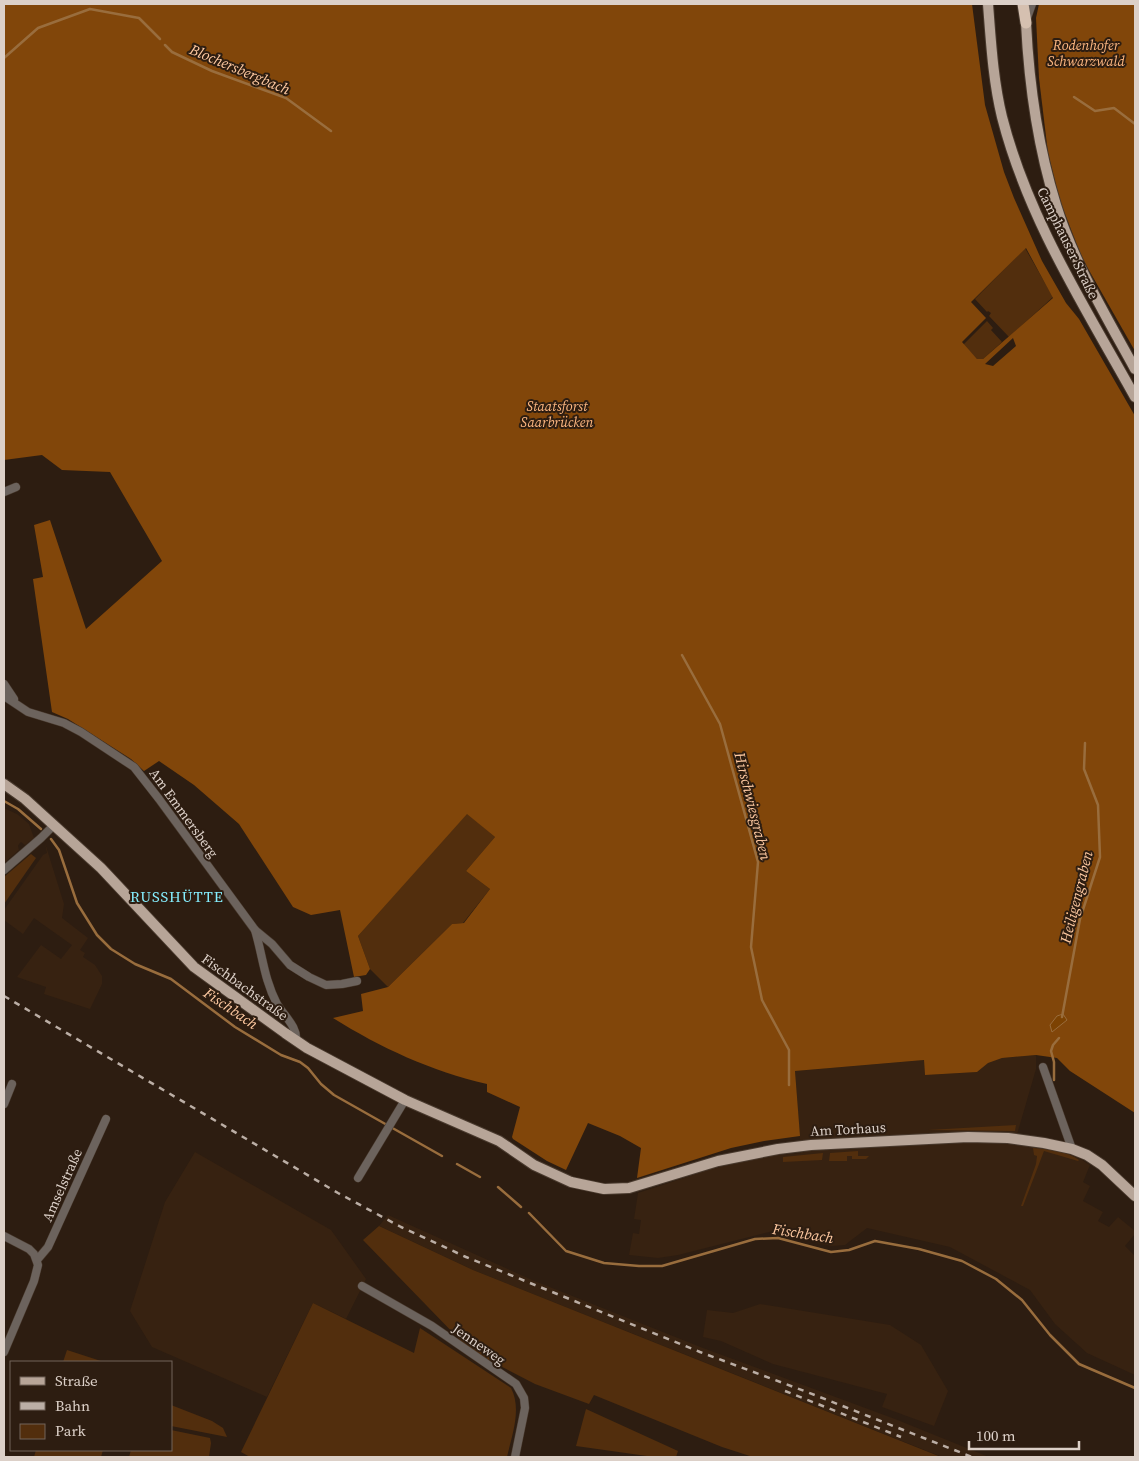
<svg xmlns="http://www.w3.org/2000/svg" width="1139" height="1461" font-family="'Source Serif 4',serif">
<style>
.built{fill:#372211}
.green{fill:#522e0d}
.forest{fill:#81460a;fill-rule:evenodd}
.water{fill:#7c4202;stroke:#996d3d}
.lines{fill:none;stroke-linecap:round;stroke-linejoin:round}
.stream{stroke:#996d3d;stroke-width:2.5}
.minor-casing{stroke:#493a2e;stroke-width:9}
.major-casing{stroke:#493a2e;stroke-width:12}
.highway-casing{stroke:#493a2e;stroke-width:13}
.minor{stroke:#6c635d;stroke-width:8}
.major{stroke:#b7a598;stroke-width:10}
.highway{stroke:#d5c0b0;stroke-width:11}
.rail{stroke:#bbaea5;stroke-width:2.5;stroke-dasharray:6 6;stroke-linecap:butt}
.labels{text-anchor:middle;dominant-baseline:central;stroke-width:4;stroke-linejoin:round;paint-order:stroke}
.park-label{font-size:14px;font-style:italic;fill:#fcb680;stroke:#2d1d11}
.street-label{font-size:14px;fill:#dcd0c8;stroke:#2d1d11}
.water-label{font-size:15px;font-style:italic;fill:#fec9a1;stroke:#2d1d11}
.neighbourhood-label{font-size:15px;letter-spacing:1px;fill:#86efff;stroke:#2d1d11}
</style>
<rect width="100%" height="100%" fill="#2d1d11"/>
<g class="built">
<polygon points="4,808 17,814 29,824 34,838 25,845 21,842 19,844 18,846 19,850 4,863"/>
<polygon points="45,843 64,904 62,918 88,938 80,950 85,953 83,957 95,965 102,976 102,984 90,1009 44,994 46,987 17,977 41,945 61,959 72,945 34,918 23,934 4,920 4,910 43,855 47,853"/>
<polygon points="1036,1055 1036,1069 1014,1145 1046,1147 1074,1155 1090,1165 1083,1182 1090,1186 1083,1201 1103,1212 1098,1221 1109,1227 1118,1217 1135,1231 1135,1234 1125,1246 1135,1256 1135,1375 1087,1353 1055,1324 1030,1290 950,1247 867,1228 845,1245 832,1246 820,1244 781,1229 678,1255 658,1258 629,1255 633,1233 639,1234 641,1220 634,1219 638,1193 711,1169 767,1156 801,1153 795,1071 924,1060 925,1075 977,1072 988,1062 1002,1058"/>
<polygon points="195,1152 331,1230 366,1279 346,1319 313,1303 267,1397 152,1347 130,1311 165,1202"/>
<polygon points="388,1215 532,1280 703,1348 895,1419 989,1457 942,1457 473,1270 379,1226"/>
<polygon points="760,1304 890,1325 921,1345 948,1391 934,1426 882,1407 887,1394 773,1364 721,1341 703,1337 707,1310 733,1313"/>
</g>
<g class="green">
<polygon points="1025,248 1053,297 1009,337 989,316 991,313 988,311 987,312 975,299"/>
<polygon points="987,321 993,328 991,330 1002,342 983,359 977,359 963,345"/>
<polygon points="467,813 495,837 466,871 490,889 463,923 452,924 388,987 370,969 358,936"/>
<polygon points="31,854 36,858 4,904 4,877"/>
<polygon points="1016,1125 1015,1131 928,1130"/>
<path d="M1033,1148c15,1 34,3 46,12l-1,1 -34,-10 -21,55h-2l15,-42 1,-8 -3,-1z"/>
<polygon points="858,1151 858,1156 869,1156 866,1159 852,1159 852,1156 847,1156 847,1161 829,1161 830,1153"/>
<polygon points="823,1153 822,1160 783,1162 783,1157"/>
<polygon points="379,1226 473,1270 941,1457 753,1457 722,1447 594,1395 589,1404 535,1384 483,1357 460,1340 363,1240"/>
<path d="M313,1303l101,50 6,-25 91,60c11,21 1,47 -4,69h-257l-9,-5z"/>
<polygon points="67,1350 104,1362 63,1362"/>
<polygon points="171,1405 212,1421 223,1428 227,1437 171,1426"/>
<polygon points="586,1409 678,1451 676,1457 654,1457 576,1446"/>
<polygon points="171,1430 210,1438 211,1443 209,1457 129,1457 131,1450 171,1450"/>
<polygon points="36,1450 103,1450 101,1457 34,1457"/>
</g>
<g class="forest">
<path d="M4,4h968l13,101 19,67 10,26 28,63 24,42 13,16 56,97v697l-65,-42 -13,-13 -21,-3 -34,3 -14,5 -11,9 -52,3 -1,-15 -129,11 5,65 -36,5 -33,7 -94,30 4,-30 -21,-12 -32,-13 -22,47 -19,-9 -34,-22 -1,-2 8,-30 -33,-15v-8c-56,-13 -106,-36 -154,-66l30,-7 -2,-17 27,-7 64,-63 12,-1 26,-34 -24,-18 29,-34 -28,-23 -109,122 12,33 -4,6 -12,2 -14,-67 -29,5 -18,-8 -54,-83 -45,-39 -35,-24 -15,10 -13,-12 -63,-40 -16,-7 -19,-133 10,-2 -9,-52 16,-5 36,109 76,-68 -52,-89 -48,-2 -20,-15 -38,5zM1026,248l27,50 -70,61h-6l-15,-17 24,-24 -15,-16zM1013,338l3,8 -23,20 -8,-2z"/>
<polygon points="1039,4 1135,4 1135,351 1082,258 1060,201 1048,153 1039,78 1036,18"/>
</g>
<polygon class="water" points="1063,1014 1067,1020 1052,1032 1050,1025 1057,1016"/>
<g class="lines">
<g class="stream">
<polyline points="165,45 172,52 212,71 286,98 331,131"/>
<polyline points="4,58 38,28 90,9 139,18 160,39"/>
<polyline points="1074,97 1095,111 1114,108 1135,124"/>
<polyline points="682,655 720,724 758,862 751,947 762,1000 789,1050 789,1085"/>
<polyline points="4,801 18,809 41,829"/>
<polyline points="51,839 59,850 77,903 97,935 111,949 135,964 171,979 235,1027 281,1055 300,1062 308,1068 321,1084 334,1095 442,1156"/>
<polyline points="1062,1017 1080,919 1100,857 1098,805 1084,769 1085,743"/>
<polyline points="1054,1080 1054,1062 1051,1051 1053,1045 1059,1038"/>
<polyline points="457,1164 480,1177"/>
<polyline points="498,1187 521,1207"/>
<polyline points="529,1213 566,1251 604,1263 639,1266 662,1266 755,1239 778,1238 831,1252 849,1250 875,1241 919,1249 962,1261 996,1279 1022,1300 1050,1335 1079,1364 1135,1388"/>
</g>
<g class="minor-casing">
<g id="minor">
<polyline points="1027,18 1032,4"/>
<polyline points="4,492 16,487"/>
<polyline points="4,684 14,699"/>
<polyline points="4,696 28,712 64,723 81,732 134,767 159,799 255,930 272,944 290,965 309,977 326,985 342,984 357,981"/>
<polyline points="4,870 41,838 54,825"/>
<path d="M255,930c8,27 9,49 22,74 7,12 21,23 19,37"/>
<polyline points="1043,1067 1072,1149"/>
<polyline points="4,1104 12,1084"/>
<polyline points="358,1178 405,1100"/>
<polyline points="4,1236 29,1249 34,1254 38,1265 34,1281 4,1352"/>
<polyline points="37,1260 48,1247 106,1119"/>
<polyline points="362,1286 432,1326 516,1384 524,1398 525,1408 515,1457"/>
</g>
</g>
<g class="major-casing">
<g id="major">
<path d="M988,4c3,38 5,76 14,113 26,102 83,190 133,280"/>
<path d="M1026,23c3,61 12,124 30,182 18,58 50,111 79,164"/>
<polyline points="4,784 25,799 101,868 194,967 285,1033 307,1048 405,1100 499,1141 534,1165 571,1182 604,1189 629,1188 718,1161 778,1149 811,1145 968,1137 1008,1138 1044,1143 1072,1149 1087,1155 1102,1165 1135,1196"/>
</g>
</g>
<g class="highway-casing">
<polyline id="highway" points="1023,4 1026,23"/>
</g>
<use href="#minor" class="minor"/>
<use href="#major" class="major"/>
<use href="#highway" class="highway"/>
<g class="rail">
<polyline points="4,996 338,1193 401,1227 466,1257 700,1352 807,1392 972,1457"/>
<polyline points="785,1391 901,1437"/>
</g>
</g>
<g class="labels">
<g class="park-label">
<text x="1086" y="45">Rodenhofer<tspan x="1086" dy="16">Schwarzwald</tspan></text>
<text x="557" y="406">Staatsforst<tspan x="557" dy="16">Saarbrücken</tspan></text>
</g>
<g class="street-label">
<text transform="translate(1068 243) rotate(64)">Camphauser Straße</text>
<text transform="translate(184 813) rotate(54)">Am Emmersberg</text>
<text transform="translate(245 987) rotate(36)">Fischbachstraße</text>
<text transform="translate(848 1129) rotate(-3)">Am Torhaus</text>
<text transform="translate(62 1185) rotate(-66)">Amselstraße</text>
<text transform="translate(479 1344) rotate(35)">Jenneweg</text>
</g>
<g class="water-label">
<text transform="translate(240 69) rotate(23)">Blochersbergbach</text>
<text transform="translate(753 806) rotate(76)">Hirschwiesgraben</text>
<text transform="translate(1076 897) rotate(-76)">Heiligengraben</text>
<text transform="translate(231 1008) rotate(34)">Fischbach</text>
<text transform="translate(803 1233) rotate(9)">Fischbach</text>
</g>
<g class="neighbourhood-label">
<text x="177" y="896">RUSSHÜTTE</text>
</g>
</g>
<rect width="1139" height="1461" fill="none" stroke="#dcd0c8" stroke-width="10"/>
<rect x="10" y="1361" width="162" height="90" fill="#2d1d11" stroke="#73655a"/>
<rect x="20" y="1377" width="25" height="8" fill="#b7a598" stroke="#73655a"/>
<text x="55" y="1386" font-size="15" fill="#dcd0c8">Straße</text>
<rect x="20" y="1402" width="25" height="8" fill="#bbaea5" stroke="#73655a"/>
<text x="55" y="1411" font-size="15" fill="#dcd0c8">Bahn</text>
<rect x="20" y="1424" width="25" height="15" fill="#522e0d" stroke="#73655a"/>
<text x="55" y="1436" font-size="15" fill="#dcd0c8">Park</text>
<path d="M969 1441v8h110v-8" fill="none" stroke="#dcd0c8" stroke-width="2.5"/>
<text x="976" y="1441" font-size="15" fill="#dcd0c8" stroke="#2d1d11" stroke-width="4" paint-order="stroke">100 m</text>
</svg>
